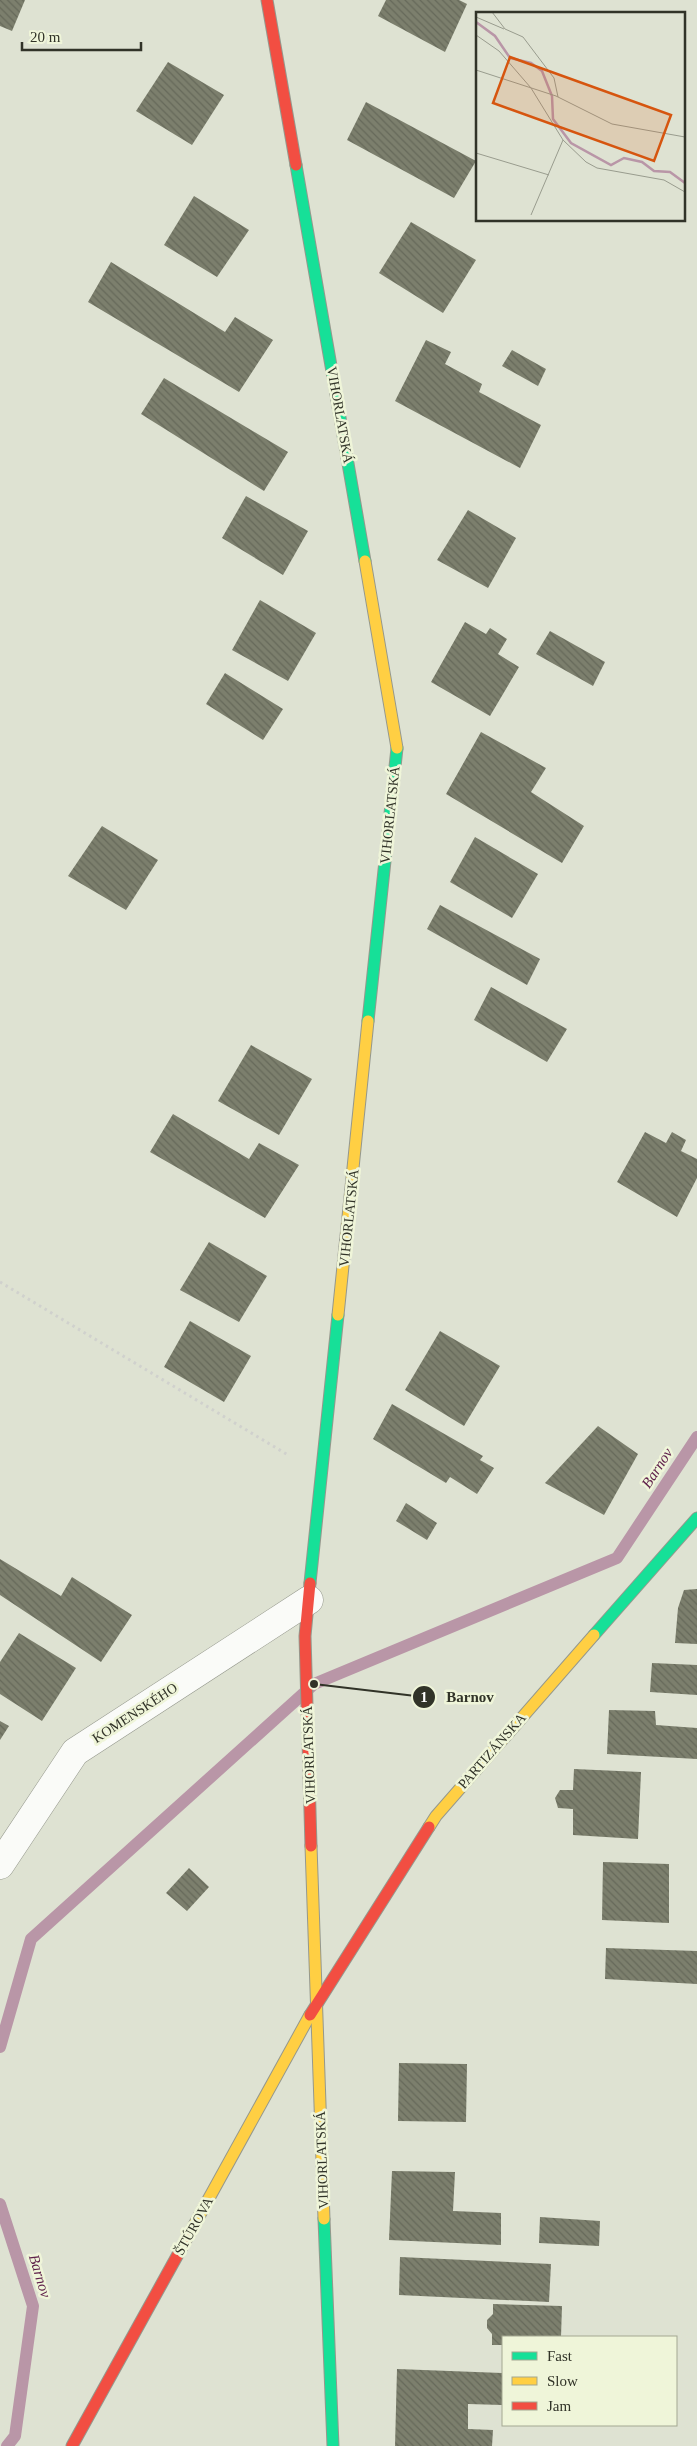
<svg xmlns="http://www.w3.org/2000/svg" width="697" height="2446" font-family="'Times New Roman',serif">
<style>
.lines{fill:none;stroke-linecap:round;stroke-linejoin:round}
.stream{stroke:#b996a7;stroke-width:12}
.building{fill:url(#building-back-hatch)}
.street-casing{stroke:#95988d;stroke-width:29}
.fast-casing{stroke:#95988d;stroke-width:13}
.slow-casing{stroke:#95988d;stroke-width:13}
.jam-casing{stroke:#95988d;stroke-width:13}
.path{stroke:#d0d1cd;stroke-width:3;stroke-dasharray:2.5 4;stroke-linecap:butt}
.street{stroke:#fafbf8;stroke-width:28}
.fast{stroke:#16e098;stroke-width:11}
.slow{stroke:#ffcf43;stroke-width:11}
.jam{stroke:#f24e42;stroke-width:11}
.labels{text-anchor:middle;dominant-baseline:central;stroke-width:5;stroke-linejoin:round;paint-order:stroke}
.street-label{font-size:14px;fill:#313328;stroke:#eff5d9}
.water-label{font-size:15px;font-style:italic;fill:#5e1f4a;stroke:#eff5d9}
.inset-river{fill:none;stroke:#b996a7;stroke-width:2.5}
.inset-road{fill:none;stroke:#999c8e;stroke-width:1}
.view{fill:#d6550f;fill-opacity:0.15;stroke:#d6550f;stroke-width:2.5}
.inset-edge{fill:none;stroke:#313328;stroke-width:2.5}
.leader{fill:none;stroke:#313328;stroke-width:2}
.callout-dot{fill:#313328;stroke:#eff5d9;stroke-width:2}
.mark-label{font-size:15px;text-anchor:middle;font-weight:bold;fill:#fff}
.callout-label{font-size:15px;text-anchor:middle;font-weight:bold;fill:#313328;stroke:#eff5d9;stroke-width:5;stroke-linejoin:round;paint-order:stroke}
</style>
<defs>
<pattern id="building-back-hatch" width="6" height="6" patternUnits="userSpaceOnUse" patternTransform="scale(1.25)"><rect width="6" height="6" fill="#7c7f6d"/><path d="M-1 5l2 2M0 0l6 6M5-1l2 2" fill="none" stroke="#66695a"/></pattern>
</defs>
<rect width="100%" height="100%" fill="#dee2d2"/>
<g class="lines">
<g class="stream">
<polyline points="0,2047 31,1939 314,1684 617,1558 697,1437"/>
<polyline points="0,2204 33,2306 15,2436 7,2446"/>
</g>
</g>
<g class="building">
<polygon points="0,0 25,0 12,31 0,26"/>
<polygon points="386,0 459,0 467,4 445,52 378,16"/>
<polygon points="168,62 224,95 192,145 136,111"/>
<polygon points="366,102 476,161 454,198 347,140"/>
<polygon points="194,196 249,230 217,277 164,245"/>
<polygon points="411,222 476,260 443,313 379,273"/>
<polygon points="111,262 225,332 235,317 273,340 239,392 88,302"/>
<polygon points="426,340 451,352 445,364 482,384 479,392 541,425 520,468 395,401"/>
<polygon points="512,350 546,369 538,386 502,366"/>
<polygon points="164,378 288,452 264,491 141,414"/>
<polygon points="246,496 308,531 283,575 222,538"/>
<polygon points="468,510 516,538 488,588 437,560"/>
<polygon points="260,600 316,633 288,681 232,650"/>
<polygon points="465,622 486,634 490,628 507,639 498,654 519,667 490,716 431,682"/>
<polygon points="550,631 605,662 593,686 536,654"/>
<polygon points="225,673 283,709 263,740 206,704"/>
<polygon points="481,732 546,768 531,792 584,826 562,863 446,794"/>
<polygon points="102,826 158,860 126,910 68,876"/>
<polygon points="475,837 538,874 512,918 450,882"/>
<polygon points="440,905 540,959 527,985 427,929"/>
<polygon points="491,987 567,1029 547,1062 474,1020"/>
<polygon points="251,1045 312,1079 279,1135 218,1101"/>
<polygon points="173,1114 249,1159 259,1143 299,1165 265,1218 150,1152"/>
<polygon points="645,1132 666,1143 672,1132 686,1140 681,1151 697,1159 697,1178 677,1217 617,1182"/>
<polygon points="209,1242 267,1276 239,1322 180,1290"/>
<polygon points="190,1321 251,1356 224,1402 164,1367"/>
<polygon points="440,1331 500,1366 464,1426 405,1390"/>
<polygon points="392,1404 483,1456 480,1460 494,1468 477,1494 450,1477 446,1483 373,1439"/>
<polygon points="598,1426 638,1454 604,1515 545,1483"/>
<polygon points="406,1503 437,1523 427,1540 396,1521"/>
<polygon points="0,1559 61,1596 72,1577 132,1615 101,1662 0,1595"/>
<polygon points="697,1589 697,1644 675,1643 678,1608 684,1590"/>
<polygon points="19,1633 76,1668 42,1721 0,1694 0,1662"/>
<polygon points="652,1663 697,1665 697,1695 650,1692"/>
<polygon points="609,1710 655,1711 656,1725 697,1728 697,1759 607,1754"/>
<polygon points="0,1721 9,1726 0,1740"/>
<polygon points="574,1769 641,1772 638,1839 573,1835 573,1809 558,1808 555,1798 560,1790 573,1790"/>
<polygon points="603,1862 669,1864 669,1923 602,1920"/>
<polygon points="189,1868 209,1887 187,1911 166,1893"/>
<polygon points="606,1948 697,1951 697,1984 605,1979"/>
<polygon points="399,2063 467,2064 466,2122 398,2121"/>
<polygon points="392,2171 455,2172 453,2211 501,2213 501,2245 389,2240"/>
<polygon points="540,2217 600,2221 599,2246 539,2243"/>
<polygon points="400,2257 551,2264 549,2302 399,2295"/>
<polygon points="493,2304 562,2306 561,2337 503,2337 503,2345 492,2345 492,2334 487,2328 487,2320 493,2314"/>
<polygon points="397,2369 502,2373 502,2405 468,2404 468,2429 493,2430 492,2446 395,2446"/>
</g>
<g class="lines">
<g class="street-casing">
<polyline id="street" points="0,1865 75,1752 309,1600"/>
</g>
<g class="fast-casing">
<g id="fast">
<polyline points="296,165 365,561"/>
<polyline points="368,1021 397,748"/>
<polyline points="310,1583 338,1315"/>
<polyline points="594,1635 697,1518"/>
<polyline points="324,2219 333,2446"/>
</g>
</g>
<g class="slow-casing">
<g id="slow">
<polyline points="365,561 397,748"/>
<polyline points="338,1315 368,1021"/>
<polyline points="429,1827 436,1816 594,1635"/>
<polyline points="311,1846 324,2219"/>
<polyline points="192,2229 310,2015"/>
</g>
</g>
<g class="jam-casing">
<g id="jam">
<polyline points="267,0 296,165"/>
<polyline points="310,1583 305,1636 311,1846"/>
<polyline points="310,2015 429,1827"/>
<polyline points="72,2446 192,2229"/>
</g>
</g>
<polyline class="path" points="0,1282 288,1455"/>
<use href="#street" class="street"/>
<use href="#fast" class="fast"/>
<use href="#slow" class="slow"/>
<use href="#jam" class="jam"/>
</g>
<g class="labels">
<g class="street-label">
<text transform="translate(340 415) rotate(80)">VIHORLATSKÁ</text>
<text transform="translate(390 815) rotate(-84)">VIHORLATSKÁ</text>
<text transform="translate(349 1218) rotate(-84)">VIHORLATSKÁ</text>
<text transform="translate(135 1713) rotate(-33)">KOMENSKÉHO</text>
<text transform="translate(492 1751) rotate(-49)">PARTIZÁNSKA</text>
<text transform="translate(309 1755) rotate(-92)">VIHORLATSKÁ</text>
<text transform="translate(322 2160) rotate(-92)">VIHORLATSKÁ</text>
<text transform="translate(194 2226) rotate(-61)">ŠTÚROVA</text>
</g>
<g class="water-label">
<text transform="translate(657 1468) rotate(-57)">Barnov</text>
<text transform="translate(40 2276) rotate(73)">Barnov</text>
</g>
</g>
<g transform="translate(476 12)">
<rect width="209" height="209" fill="#dee2d2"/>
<path class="inset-river" d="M0,10l19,14 15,22 21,5 11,8 10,25 1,23 18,24 40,22 13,-7 18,4 12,9 16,1 15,11"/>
<path class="inset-road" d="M16,0l13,17 18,8 31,41 4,19M0,5l28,12M0,23l23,16 32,37 32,52 23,22 11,6 67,12 21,12M0,58l80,26 56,28 73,13M0,141l73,22M55,203l32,-75"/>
<path class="view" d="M34,45l161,58 -17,46 -161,-58z"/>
<rect width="209" height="209" class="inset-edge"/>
</g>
<path class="leader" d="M314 1684L424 1697"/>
<g class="callout-dot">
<circle cx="314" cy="1684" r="5"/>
<circle cx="424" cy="1697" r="12"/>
</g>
<g class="mark-label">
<text x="424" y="1702">1</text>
</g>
<g class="callout-label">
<text x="470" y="1702">Barnov</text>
</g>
<rect x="502" y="2336" width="175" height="90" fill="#eff5d9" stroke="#a3a792"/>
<rect x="512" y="2352" width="25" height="8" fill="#16e098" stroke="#a3a792"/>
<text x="547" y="2361" font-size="15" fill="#313328">Fast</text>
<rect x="512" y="2377" width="25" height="8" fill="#ffcf43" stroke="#a3a792"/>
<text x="547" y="2386" font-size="15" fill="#313328">Slow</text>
<rect x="512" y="2402" width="25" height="8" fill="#f24e42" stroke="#a3a792"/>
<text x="547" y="2411" font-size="15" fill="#313328">Jam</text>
<path d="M22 42v8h119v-8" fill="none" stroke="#313328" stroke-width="2.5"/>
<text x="30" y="42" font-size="15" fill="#313328" stroke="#eff5d9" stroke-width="4" paint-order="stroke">20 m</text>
</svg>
